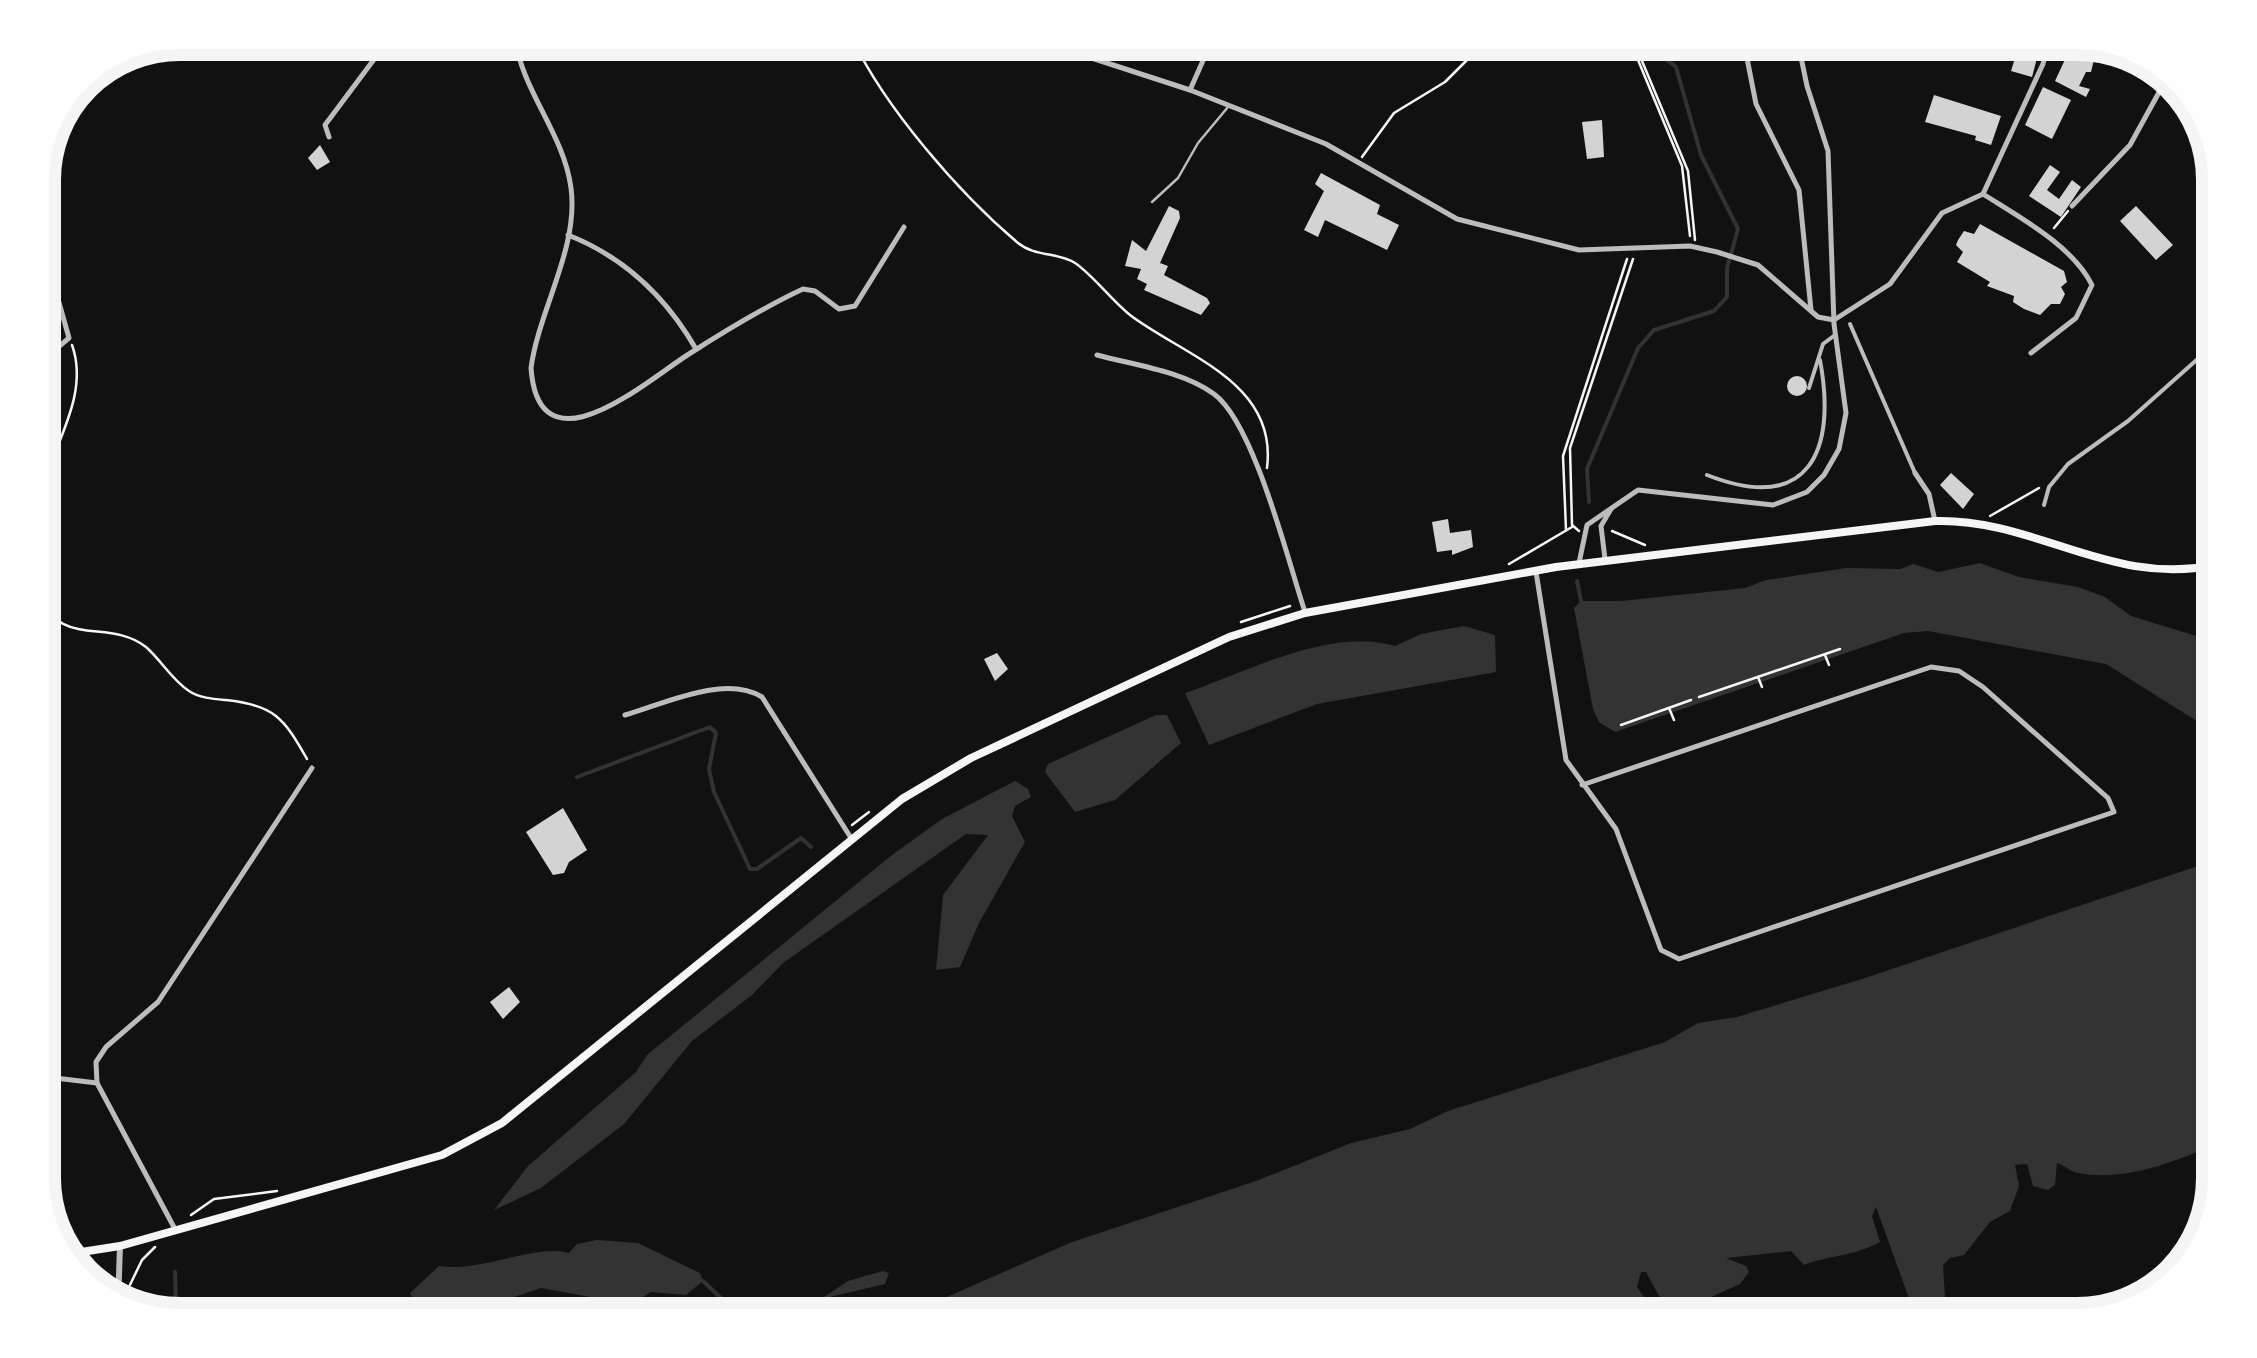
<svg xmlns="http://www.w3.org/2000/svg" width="2257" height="1358" font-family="'Archivo Narrow',sans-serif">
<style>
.water{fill:#333}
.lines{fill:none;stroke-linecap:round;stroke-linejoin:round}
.stream{stroke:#333;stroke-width:4}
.building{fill:#d3d3d3}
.path{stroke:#f5f5f5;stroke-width:2.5}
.service{stroke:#bcbcbc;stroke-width:2.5}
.pedestrian{stroke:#bcbcbc;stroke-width:4}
.minor{stroke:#bcbcbc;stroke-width:5}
.tertiary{stroke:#bcbcbc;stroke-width:6}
.primary{stroke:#f5f5f5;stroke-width:8}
.rim{fill:none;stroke:#f5f5f5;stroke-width:12}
</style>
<rect width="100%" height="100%" fill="#111"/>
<g class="water">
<polygon points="1980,563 2019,577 2078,587 2105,597 2131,616 2219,643 2219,735 2106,664 1928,631 1904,633 1615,732 1599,722 1593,709 1574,608 1581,601 1621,601 1745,588 1766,580 1846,568 1900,569 1913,564 1938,572"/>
<path d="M1464,626l31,9 1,37 -179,32 -108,41 -24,-52c59,-20 146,-67 210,-47l26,-12z"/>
<polygon points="1156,715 1167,715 1181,743 1115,800 1075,812 1045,772 1048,764"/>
<polygon points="1015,781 1028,789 1031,797 1015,806 1012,816 1025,842 979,923 960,967 936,970 943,895 988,835 966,834 783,963 752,995 692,1041 624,1124 541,1188 494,1210 528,1166 636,1072 647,1055 892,855 942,819"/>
<path d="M2219,859v283c-41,19 -93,40 -141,31 -7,-1 -12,-7 -21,-10l-2,22 -7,5 -15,-4 -6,-22 -12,1 4,21 -9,25 -20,11 -26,33 -14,3 -7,7 2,32 -20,7 -15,-3 -34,-94 -4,9 8,26c-25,14 -50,13 -76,23l-13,-14 -65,7 20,8 3,6 -9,12 -31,14 11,22c-48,0 -53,-8 -74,-48h-5l-4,15 12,17 -2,9 -11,7h-742l178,-78 184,-61 95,-38 59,-14 38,-18 217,-69 33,-19 39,-6 128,-39z"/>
<path d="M597,1240l41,3 62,30 3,8 -17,14 -35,-3 -13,8 -20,2 -77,-14 -95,32h-36l8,-9 -8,-18 29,-27c40,7 98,-23 130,-13l8,-9z"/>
<polygon points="883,1271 889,1273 885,1284 821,1299 848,1281"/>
<polygon points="376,1305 385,1307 395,1320 357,1320"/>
</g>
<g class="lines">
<g class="stream">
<polyline points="1589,502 1587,469 1638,348 1654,330 1714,311 1727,297 1727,268 1738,229 1701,155 1676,67 1656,51"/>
<polyline points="1577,581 1581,601"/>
<polyline points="577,777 710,727 716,733 709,769 714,792 750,869 757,869 801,838 811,847"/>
<polyline points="703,1281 724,1301 729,1320"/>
<polyline points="172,1318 176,1304 175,1272"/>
<polyline points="767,1320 790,1307 817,1305 823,1300"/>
</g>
</g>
<g class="building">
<polygon points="2075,38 2117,48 2116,55 2097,47 2091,72 2086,72 2079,86 2090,89 2086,97 2055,81"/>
<polygon points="2017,52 2037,58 2032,77 2011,71"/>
<polygon points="2043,87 2071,100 2052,139 2025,125"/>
<polygon points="1934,95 2001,116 1991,145 1975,140 1976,136 1925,122"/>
<polygon points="1602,120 1604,157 1587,159 1582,122"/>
<polygon points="320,145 330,162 317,170 308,158"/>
<polygon points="2050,165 2060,172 2047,190 2059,199 2072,180 2081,187 2061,217 2029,196"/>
<polygon points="1321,173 1380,205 1377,214 1399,225 1387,250 1325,220 1318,237 1304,230 1324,191 1315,184"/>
<polygon points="1169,206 1179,211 1180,218 1160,263 1168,266 1164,275 1207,298 1210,303 1201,315 1144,290 1147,284 1137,279 1141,269 1125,266 1132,240 1146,251"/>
<polygon points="2136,206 2173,245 2156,260 2120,221"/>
<polygon points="1980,224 2064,271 2067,282 2061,287 2065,294 2060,304 2051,304 2040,315 2024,309 2013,302 2014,296 1987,286 1990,282 1957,262 1963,252 1956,245 1958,240 1964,231 1974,234"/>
<circle cx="1797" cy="386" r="10"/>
<polygon points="1951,473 1974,494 1963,509 1940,485"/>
<polygon points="1448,519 1450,533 1471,530 1473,547 1452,555 1452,550 1437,552 1432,522"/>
<polygon points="997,653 1008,669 995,681 984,659"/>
<polygon points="563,808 587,850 569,862 564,873 553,875 526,832"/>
<polygon points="509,987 520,1002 503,1019 490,1002"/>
</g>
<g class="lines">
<g class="path">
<path d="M852,38c33,70 107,155 166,205 17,14 40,9 57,20 18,12 36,37 55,52 54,41 148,67 137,153"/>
<polyline points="1638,38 1638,60 1682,166 1690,236"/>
<polyline points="1643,38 1642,61 1688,171 1695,240"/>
<polyline points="1362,157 1394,113 1445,82 1489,38"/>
<polyline points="2054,228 2068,211"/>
<path d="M38,502c11,-51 53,-104 34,-157"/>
<polyline points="1990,516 2039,488"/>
<polyline points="1566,530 1563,456 1627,259"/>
<polyline points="1579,531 1572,525 1570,448 1633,259"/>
<polyline points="1612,531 1645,545"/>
<polyline points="1509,564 1572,527"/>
<path d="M38,591c21,60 69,26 108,56 15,13 26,33 43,44 10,7 25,8 37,9 48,5 58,18 81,59"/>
<polyline points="1241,622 1290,606"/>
<polyline points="1825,655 1829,665"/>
<polyline points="1758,677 1762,687"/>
<polyline points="1699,697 1840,649"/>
<polyline points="1669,708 1674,720"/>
<polyline points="1621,725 1691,700"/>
<polyline points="852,825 869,812"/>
<polyline points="191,1215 214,1199 277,1191"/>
<polyline points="128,1289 142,1260 155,1247"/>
<polyline points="108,1295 96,1276 109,1275"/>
</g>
<polyline class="service" points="1152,202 1178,178 1198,143 1228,107"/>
<g class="pedestrian">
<polyline points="1850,324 1915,473"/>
<polyline points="1809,388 1823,344 1835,335"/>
<path d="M1707,475c102,40 130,-24 113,-115"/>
<polyline points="2044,505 2049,487 2068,464 2128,421 2219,340"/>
</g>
<g class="minor">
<path d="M515,38c7,53 49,96 56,150 8,60 -32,121 -40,180 8,110 119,10 158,-14 36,-23 75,-47 114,-65l12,2 24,18 16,-3 49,-79"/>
<polyline points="1030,38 1190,90 1326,144 1457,219 1579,250 1690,246 1717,252 1758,265 1818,317 1834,320"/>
<polyline points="1743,38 1756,104 1799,190 1811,310"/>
<polyline points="1190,90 1213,38"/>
<polyline points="329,137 325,125 390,38"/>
<path d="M1983,194c36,23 89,51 109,91l-16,33 -45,35"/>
<polyline points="1983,194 2043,64 2049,38"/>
<polyline points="2072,206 2130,145 2168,76"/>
<polyline points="38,228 69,338 38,364"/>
<path d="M568,235c56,22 98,62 128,114"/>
<polyline points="1834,320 1890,284 1942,213 1983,194"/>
<path d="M1097,355c37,10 85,16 117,39 40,29 74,167 91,218"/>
<polyline points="1915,473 1929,494 1935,521"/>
<polyline points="1605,559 1601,526 1611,509"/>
<polyline points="1579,563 1587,525 1638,490 1773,505 1807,492 1824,475 1839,449 1846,413 1834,324 1828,151 1807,86 1797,38"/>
<polyline points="1536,572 1566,760 1616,829 1661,950 1679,959 2114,812 2108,798 1983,687 1959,671 1931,667 1582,785"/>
<path d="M625,715c39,-11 99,-41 137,-18l89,141"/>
<polyline points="38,1076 97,1083"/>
<polyline points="176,1231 97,1083 96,1062 106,1047 158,1002 312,768"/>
</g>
<polyline class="tertiary" points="118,1304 120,1246"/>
<path class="primary" d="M62,1255l58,-9 322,-91 60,-32 400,-324 69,-41 258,-121 76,-24 251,-46 379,-46c101,-3 178,68 284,43"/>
</g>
<path d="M0 0H2257V1358H0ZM180 55H2077A125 125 0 0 1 2202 180V1178A125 125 0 0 1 2077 1303H180A125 125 0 0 1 55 1178V180A125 125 0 0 1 180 55Z" fill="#fefefe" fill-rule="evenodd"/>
<path class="rim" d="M180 55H2077A125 125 0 0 1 2202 180V1178A125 125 0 0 1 2077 1303H180A125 125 0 0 1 55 1178V180A125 125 0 0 1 180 55Z"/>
</svg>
